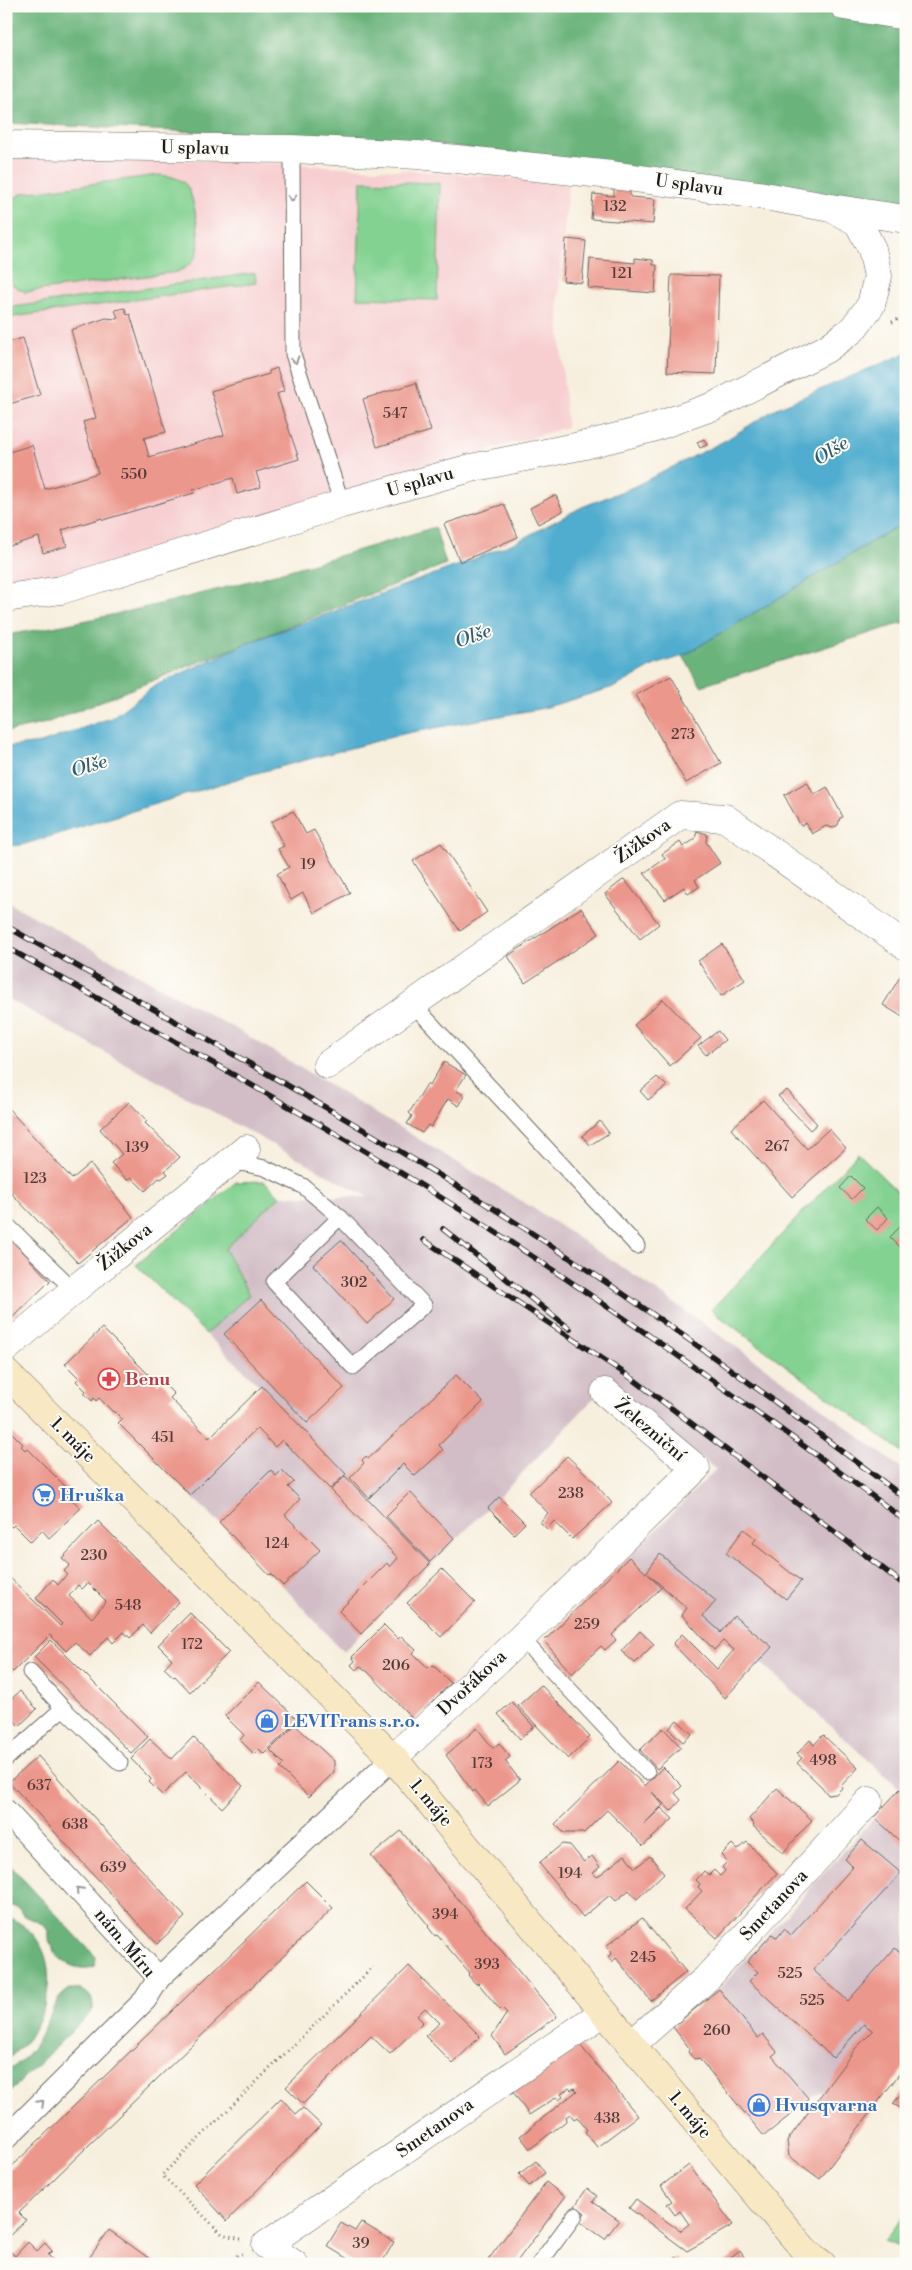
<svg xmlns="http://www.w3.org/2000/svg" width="912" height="2270" font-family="'Libre Bodoni',serif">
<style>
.built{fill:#f7cfd1}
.industrial{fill:#d2bdc6}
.green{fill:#83d291;stroke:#507756}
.forest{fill:#6ab47b;stroke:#43684c}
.water{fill:#51adcf;stroke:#366476}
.building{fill:#ec978c;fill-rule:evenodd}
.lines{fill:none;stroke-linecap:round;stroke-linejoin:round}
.service-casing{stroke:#696660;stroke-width:17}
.pedestrian-casing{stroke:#696660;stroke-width:24}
.minor-casing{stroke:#696660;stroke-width:29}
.secondary-casing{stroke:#696660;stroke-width:29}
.path{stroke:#696660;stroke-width:3;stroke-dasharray:1 4;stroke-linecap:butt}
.service{stroke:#fff;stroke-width:15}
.pedestrian{stroke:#fff;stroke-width:22}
.minor{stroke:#fff;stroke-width:28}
.secondary{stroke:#f8e8c3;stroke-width:28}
.rail-casing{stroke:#1c1c1c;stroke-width:5.5}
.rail{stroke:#fdfcf7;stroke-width:4;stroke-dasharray:11;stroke-linecap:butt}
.oneway{stroke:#999}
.labels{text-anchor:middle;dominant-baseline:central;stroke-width:4;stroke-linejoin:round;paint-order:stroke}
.number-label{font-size:15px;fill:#503b38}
.street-label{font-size:18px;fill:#1c1c1c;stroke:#fdfcf7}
.health-label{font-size:18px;font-weight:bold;fill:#be3a42;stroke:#fdfcf7;text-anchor:start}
.shop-label{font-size:18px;font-weight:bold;fill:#366cbe;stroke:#fdfcf7;text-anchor:start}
.water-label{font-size:19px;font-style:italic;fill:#345d6d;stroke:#fdfcf7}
</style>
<rect width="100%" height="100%" fill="#fdfcf7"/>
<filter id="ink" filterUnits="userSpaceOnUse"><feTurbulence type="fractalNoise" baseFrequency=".02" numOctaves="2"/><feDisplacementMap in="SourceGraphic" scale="10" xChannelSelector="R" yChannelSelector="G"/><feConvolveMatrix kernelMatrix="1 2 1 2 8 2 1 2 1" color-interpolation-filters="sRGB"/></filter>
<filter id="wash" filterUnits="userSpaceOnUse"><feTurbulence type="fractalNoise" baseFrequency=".0096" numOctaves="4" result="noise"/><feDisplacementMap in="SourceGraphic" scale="20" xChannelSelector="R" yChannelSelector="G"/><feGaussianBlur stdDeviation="1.12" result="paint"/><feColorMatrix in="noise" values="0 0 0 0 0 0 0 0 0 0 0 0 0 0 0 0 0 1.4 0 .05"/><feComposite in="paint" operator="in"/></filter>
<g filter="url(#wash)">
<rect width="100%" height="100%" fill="#f7efde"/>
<polygon class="built" points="6,153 292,164 450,173 568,184 558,304 567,427 97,567 6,583"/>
<polygon class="industrial" points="6,901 241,1032 533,1208 638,1278 806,1396 906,1472 906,2054 808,2098 772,2056 777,2052 763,2035 758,2038 719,1989 900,1789 760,1662 755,1667 661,1588 629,1557 716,1469 605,1387 499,1497 343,1652 283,1586 320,1550 285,1515 288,1487 294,1482 288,1475 282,1470 276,1476 271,1470 219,1522 190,1495 280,1405 206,1334 248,1295 225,1249 280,1196 368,1197 6,998"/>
<g class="green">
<path d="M158,175c11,1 22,2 29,11 7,9 15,58 10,68 -4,10 -11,14 -20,18l-151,20c-8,-3 -15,-7 -20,-15v-74l17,-10z"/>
<polygon points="361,181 440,183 437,300 357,298"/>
<polygon points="255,273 256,283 6,318 6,308"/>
<polygon points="858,1153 906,1200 906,1455 711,1310"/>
<polygon points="264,1181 280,1196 225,1249 249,1295 206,1334 136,1265 236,1182"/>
<polygon points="906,2214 906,2249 884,2241"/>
</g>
<g class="forest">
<polygon points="6,6 808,6 906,24 906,206 428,143 6,123"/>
<polygon points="906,524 906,622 701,686 683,656 891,530"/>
<path d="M435,527l11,37 -400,159 -40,9 1,-97c146,-24 287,-65 428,-108z"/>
<path d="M6,1861l90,96 -1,9c-20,9 -49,-11 -46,-34 -7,-12 -17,-11 -27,-18l-3,-6 -13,-4z"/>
<path d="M6,1916c47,19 52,68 30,110 -7,14 -18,24 -30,35z"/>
<path d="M70,1989c15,0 24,5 23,21l-87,86v-24c17,-10 28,-24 37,-41 10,-17 9,-31 27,-42z"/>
</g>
<polygon class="water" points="906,353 906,524 891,530 683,656 655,665 617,686 544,708 407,733 253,774 22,845 6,846 6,747 41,743 111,718 156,685 245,644 459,565 518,541 582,507 633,487 726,440 777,408"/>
<g id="blocks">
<g class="building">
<polygon points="614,187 630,189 630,197 655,199 653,224 591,219 593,194 614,196"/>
<polygon points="566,239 586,241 582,283 563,281"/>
<polygon points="635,258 653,260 653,265 657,265 655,293 588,288 590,259 635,263"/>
<polygon points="671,275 719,276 716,374 667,372"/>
<polygon points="125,308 127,315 130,314 166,432 144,438 149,457 224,435 211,391 269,374 269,371 277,368 284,391 277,394 299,459 256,472 261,487 237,494 233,478 193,490 194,493 103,520 102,518 62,530 67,546 43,553 39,537 6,547 6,453 32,445 45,489 98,473 83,422 96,418 71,330 106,318 116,319 118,318 115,310"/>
<polygon points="23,338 40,395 6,405 6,343"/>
<polygon points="416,383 431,431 377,447 363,399"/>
<polygon points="704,439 707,445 700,448 697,442"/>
<polygon points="553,496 556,496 563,511 538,524 530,508"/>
<polygon points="504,504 518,537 460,562 444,524"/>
<polygon points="671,676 721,763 686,783 636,695"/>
<polygon points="807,782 814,795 827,787 843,817 840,818 838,825 833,828 826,826 812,834 806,823 801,826 784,795"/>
<polygon points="293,811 306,834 314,830 350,893 314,913 303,893 291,900 277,874 289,867 278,849 284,846 271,822"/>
<polygon points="697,831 707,834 706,842 720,863 695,880 699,887 688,894 684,887 665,900 644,873 665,859 662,854 680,842 683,847 695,839"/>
<polygon points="441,843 487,912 460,931 413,861"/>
<polygon points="624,879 659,924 640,939 605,894"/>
<polygon points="581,908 599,934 525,983 508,956"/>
<polygon points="722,944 745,980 721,996 698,961"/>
<polygon points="906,967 906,1019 883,1005"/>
<polygon points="663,999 701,1038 670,1066 634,1025"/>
<polygon points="718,1031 725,1040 706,1055 698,1046"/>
<polygon points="444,1062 466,1075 456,1090 465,1096 459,1106 448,1099 431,1127 428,1125 422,1133 407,1124 412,1116 409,1113 427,1084 429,1086"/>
<polygon points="657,1077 667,1086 648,1100 640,1091"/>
<polygon points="787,1090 817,1124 810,1130 778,1096"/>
<polygon points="763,1100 807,1149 829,1129 846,1148 792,1197 731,1129"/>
<polygon points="129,1102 147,1121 145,1123 180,1157 165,1171 168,1174 161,1179 159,1178 145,1191 131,1177 127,1180 111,1163 122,1154 100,1129"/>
<polygon points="6,1106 72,1179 90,1164 133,1217 78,1263 11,1193 6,1198"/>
<polygon points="600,1121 609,1133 590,1145 582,1136"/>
<polygon points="851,1176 863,1188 852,1199 840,1188"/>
<polygon points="877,1207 888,1218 877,1230 865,1219"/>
<polygon points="906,1221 906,1245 902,1249 890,1237"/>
<polygon points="6,1235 24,1253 27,1250 33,1256 29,1259 50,1281 13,1317 6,1310"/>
<polygon points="341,1240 394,1299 367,1324 313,1265"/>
<polygon points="261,1300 344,1388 307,1423 224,1334"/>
<polygon points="102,1328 158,1384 161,1381 174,1394 170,1398 209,1438 262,1386 346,1474 330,1489 282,1440 275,1447 257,1428 190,1495 118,1423 122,1419 114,1411 113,1412 99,1398 96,1401 94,1398 92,1401 84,1393 86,1391 76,1381 79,1378 65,1364"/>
<polygon points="456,1375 483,1402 439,1445 443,1450 415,1476 403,1464 369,1498 350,1478 364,1463 362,1460 366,1456 368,1459"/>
<polygon points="6,1427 23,1444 21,1446 25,1450 27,1448 68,1489 69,1493 65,1499 68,1496 81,1508 49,1538 42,1530 31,1542 14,1525 12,1527 6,1524"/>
<polygon points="567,1456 598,1485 598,1487 612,1503 572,1539 554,1521 547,1529 540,1522 548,1513 529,1493"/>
<polygon points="271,1470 276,1476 282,1470 294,1482 288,1487 300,1499 285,1515 320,1550 283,1586 271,1574 269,1575 219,1522"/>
<polygon points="345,1476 430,1564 361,1634 339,1611 387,1563 390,1567 398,1558 331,1490"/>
<polygon points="410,1492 454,1538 430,1562 386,1516"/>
<polygon points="499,1497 525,1523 514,1534 488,1508"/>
<path d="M98,1521l81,81 -29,31 -7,-8 -13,13 -6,-6 -11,11 -5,-6 -18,19 -15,-14 -9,9 -16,-16 -37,37 -7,-6v-92l54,52 2,-2 -26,-26 17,-19 5,6 9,-11 -3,-3 6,-6 -8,-7zM88,1583l18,18 -14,17 -23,-22 9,-11 4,4z"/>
<polygon points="744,1529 756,1539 753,1543 801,1581 786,1599 726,1553"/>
<polygon points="660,1554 716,1601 703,1616 720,1631 720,1633 734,1616 772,1647 725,1698 673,1644 682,1634 717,1669 734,1650 723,1641 714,1650 682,1615 687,1608 648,1574 661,1588 612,1635 616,1640 605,1650 601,1646 572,1674 544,1641 629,1557 646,1573"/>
<polygon points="442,1569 475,1602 441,1637 407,1603"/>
<polygon points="190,1613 229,1652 190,1692 175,1676 174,1677 164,1668 172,1659 158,1645"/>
<polygon points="384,1625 398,1639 401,1636 416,1650 413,1653 428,1668 431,1665 433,1667 434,1666 451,1683 414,1720 368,1672 360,1666 356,1670 351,1665 355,1661 352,1657"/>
<polygon points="640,1631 654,1644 635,1663 621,1651"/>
<polygon points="51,1640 148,1737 131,1753 34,1657"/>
<polygon points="259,1682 298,1720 264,1754 259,1749 254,1754 240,1740 244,1735 225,1716"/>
<polygon points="541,1685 590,1737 568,1759 518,1706"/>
<polygon points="20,1691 37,1709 19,1726 6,1712 6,1704"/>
<polygon points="512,1702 534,1727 520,1739 498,1714"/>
<polygon points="677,1720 692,1734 683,1742 669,1729"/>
<polygon points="295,1725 334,1761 334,1772 309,1797 280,1768 284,1764 270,1750"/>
<polygon points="477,1728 493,1748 499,1743 510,1757 505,1761 520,1780 488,1806 475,1790 473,1792 446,1755"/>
<polygon points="663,1728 681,1747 657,1769 640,1750"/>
<polygon points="823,1735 858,1768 841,1786 842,1788 836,1794 828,1795 822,1787 797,1763 802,1758 797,1754 810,1740 814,1745"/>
<polygon points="193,1737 243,1786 222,1808 186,1772 162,1795 149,1782 151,1779 131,1759 150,1739 172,1759"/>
<polygon points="38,1756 185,1917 157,1944 9,1782"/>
<polygon points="619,1761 645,1786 663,1767 682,1786 675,1793 681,1800 671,1811 652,1792 663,1805 644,1824 661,1808 673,1819 643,1846 607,1810 584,1833 564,1833 555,1824"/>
<polygon points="777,1788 812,1820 783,1853 753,1826 754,1824 749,1819"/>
<polygon points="900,1789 906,1795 906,1847 874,1817"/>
<polygon points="401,1831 557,2017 505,2054 492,2036 507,2013 502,2008 500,2010 478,1983 476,1984 468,1975 470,1973 437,1935 435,1936 428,1927 429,1926 371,1856"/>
<polygon points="862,1840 901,1873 813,1970 848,2001 895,1948 906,1958 906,2065 820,2179 789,2156 787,2141 855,2049 873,2031 864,2024 833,2058 749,1981 758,1972 747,1962 772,1934 777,1938 784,1929 791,1935 853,1867 845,1859"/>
<polygon points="747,1842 777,1873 717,1938 685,1909 702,1891 698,1887 700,1884 696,1880 704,1871 709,1875 714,1870 720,1876 725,1871 722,1867 727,1862 721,1855 732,1844 738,1850"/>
<polygon points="562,1844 570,1845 584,1862 592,1856 600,1867 593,1873 597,1877 625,1855 635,1868 650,1856 664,1873 637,1899 629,1890 616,1901 610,1895 583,1917 539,1863"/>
<polygon points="306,1881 333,1908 19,2213 26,2220 6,2239 6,2172"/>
<polygon points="642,1918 686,1972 651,2001 616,1958 612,1962 608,1957 612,1953 606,1946"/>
<polygon points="409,1966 480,2036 453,2064 425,2036 440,2023 425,2008 417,2016 423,2022 390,2054 371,2036 303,2104 286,2087"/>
<polygon points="719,1989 758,2038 763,2034 777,2052 772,2056 808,2098 804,2104 764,2136 703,2063 698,2058 694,2059 688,2052 690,2049 673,2027"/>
<polygon points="580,2045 638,2116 597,2147 585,2132 587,2130 577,2117 574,2119 570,2114 566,2117 567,2119 565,2122 530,2149 520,2136 577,2091 574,2088 571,2090 569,2088 561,2094 563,2097 559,2100 557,2097 529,2115 512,2090"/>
<polygon points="906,2088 906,2108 904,2110 893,2104"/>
<polygon points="281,2098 296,2114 303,2108 321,2125 227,2221 194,2184"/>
<polygon points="536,2161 545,2173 529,2186 519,2174"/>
<polygon points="689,2165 733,2225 687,2251 629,2208 636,2199 680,2231 689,2224 680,2211 675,2215 667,2204 672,2201 661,2186"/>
<polygon points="546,2182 565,2197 515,2264 485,2264"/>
<polygon points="587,2188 597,2196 593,2202 619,2220 605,2239 579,2221 585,2213 575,2206"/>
<polygon points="361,2222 394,2242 381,2264 356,2264 327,2246 341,2223 355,2231"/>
<polygon points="109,2230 122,2239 157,2264 85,2264"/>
<polygon points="28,2242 37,2251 45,2243 52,2251 48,2255 57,2264 6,2264 6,2247 15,2256"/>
<polygon points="740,2251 749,2264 723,2264"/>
<polygon points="676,2257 681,2264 667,2264"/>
</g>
</g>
</g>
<g filter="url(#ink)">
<use href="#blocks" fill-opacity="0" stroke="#696660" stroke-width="1"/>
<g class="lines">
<g class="service-casing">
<g id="service">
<polyline points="292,149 293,354 342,504"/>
<polyline points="412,1003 637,1246"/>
<polyline points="231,1161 265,1168 303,1186 340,1217 424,1305 353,1367 274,1282 340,1217"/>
<polyline points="6,1224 74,1290"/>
<polyline points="521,1638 647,1772"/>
<polyline points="63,1708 120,1763"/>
<polyline points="6,1759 63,1708 30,1672"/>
<polyline points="539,2264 575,2215"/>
</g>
</g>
<g class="pedestrian-casing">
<g id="pedestrian">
<polyline points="6,1811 159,1978"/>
<polyline points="6,2138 145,2000 159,1978 393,1758"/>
</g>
</g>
<g class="minor-casing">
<g id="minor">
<polyline points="844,6 906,16"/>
<polyline points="6,145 292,149 418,155 612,175 759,195 831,208 906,219"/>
<polyline points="6,598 61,590 342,504 471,468 585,445 649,429 714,406 826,349 852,330 871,305 878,276 872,249 858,222 831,208"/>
<polyline points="327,1065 680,815 725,818 906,946"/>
<polyline points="6,1348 74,1290 246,1149"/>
<polyline points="393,1758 521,1638 696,1468 605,1392"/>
<polyline points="631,2045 706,1979 869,1801"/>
<polyline points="294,2264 266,2245 604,2012"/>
</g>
</g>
<g class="secondary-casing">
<polyline id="secondary" points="6,1373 393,1758 654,2072 807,2253 822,2264"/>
</g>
<g class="path">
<polyline points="892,322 906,316"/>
<polyline points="241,2239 222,2234 162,2175 373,1967"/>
<polyline points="231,2264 236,2256 242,2254"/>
</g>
<use href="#service" class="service"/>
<use href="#pedestrian" class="pedestrian"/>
<use href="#minor" class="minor"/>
<use href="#secondary" class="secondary"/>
<g class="rail-casing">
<g id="rail">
<path d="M6,926c173,98 347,193 515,300 132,85 259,178 385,273"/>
<path d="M6,947c137,77 276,153 410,235 169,104 330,221 490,339"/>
<polyline points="443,1229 570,1329"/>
<polyline points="424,1240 633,1379 906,1586"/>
</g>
</g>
<use href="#rail" class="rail"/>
</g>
<defs><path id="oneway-chevron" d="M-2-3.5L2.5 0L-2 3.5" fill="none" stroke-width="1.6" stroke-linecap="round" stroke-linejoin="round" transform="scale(1.25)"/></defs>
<g class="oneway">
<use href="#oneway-chevron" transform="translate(292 198) rotate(90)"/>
<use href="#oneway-chevron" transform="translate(295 360) rotate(74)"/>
<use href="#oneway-chevron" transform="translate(79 1890) rotate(-133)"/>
<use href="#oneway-chevron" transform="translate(41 2103) rotate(-45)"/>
</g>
</g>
<defs>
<g id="pharmacy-ring" transform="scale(1.125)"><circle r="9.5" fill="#fdfcf7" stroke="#e0444e" stroke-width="1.5"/><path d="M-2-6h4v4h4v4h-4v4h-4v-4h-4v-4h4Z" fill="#e0444e"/></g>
<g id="supermarket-ring" transform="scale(1.125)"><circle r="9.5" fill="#fdfcf7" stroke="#3f7fe0" stroke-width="1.5"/><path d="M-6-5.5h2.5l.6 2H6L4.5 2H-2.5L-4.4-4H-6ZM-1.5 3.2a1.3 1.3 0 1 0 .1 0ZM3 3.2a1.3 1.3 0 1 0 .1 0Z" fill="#3f7fe0"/></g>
<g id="shop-ring" transform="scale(1.125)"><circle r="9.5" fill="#fdfcf7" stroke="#3f7fe0" stroke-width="1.5"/><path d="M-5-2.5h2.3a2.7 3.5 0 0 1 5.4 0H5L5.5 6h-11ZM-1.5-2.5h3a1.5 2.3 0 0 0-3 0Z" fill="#3f7fe0"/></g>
</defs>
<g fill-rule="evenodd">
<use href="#pharmacy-ring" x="109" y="1379"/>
<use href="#supermarket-ring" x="44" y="1495"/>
<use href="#shop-ring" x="267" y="1721"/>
<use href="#shop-ring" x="759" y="2105"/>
</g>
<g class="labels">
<g class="number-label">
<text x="615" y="206">132</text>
<text x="622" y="273">121</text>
<text x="395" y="413">547</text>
<text x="134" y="474">550</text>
<text x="683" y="734">273</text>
<text x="308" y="864">19</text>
<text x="777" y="1146">267</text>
<text x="137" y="1147">139</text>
<text x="35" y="1178">123</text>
<text x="354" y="1282">302</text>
<text x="163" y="1437">451</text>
<text x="571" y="1493">238</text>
<text x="277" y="1543">124</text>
<text x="94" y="1555">230</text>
<text x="128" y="1605">548</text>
<text x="587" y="1624">259</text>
<text x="192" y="1644">172</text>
<text x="396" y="1665">206</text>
<text x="823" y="1760">498</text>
<text x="482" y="1763">173</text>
<text x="39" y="1785">637</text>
<text x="75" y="1824">638</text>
<text x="113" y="1867">639</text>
<text x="570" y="1873">194</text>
<text x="445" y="1914">394</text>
<text x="643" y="1957">245</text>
<text x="487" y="1964">393</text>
<text x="790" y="1973">525</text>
<text x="812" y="2000">525</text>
<text x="717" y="2030">260</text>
<text x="607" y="2118">438</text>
<text x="361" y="2243">39</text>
</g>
<g class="street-label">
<text transform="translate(195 148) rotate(1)">U splavu</text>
<text transform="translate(689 185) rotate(8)">U splavu</text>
<text transform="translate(420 482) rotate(-16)">U splavu</text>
<text transform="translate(643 841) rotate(-35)">Žižkova</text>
<text transform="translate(125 1247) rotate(-39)">Žižkova</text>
<text transform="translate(650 1430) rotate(40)">Železniční</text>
<text transform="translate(73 1440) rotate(45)">1. máje</text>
<text transform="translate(472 1683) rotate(-43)">Dvořákova</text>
<text transform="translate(431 1803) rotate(50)">1. máje</text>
<text transform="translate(774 1905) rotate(-47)">Smetanova</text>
<text transform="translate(125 1943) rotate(50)">nám. Míru</text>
<text transform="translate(690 2115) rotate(50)">1. máje</text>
<text transform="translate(435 2128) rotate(-35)">Smetanova</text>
</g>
<g class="health-label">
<text x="125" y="1379">Benu</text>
</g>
<g class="shop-label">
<text x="60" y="1495">Hruška</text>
<text x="283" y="1721">LEVITrans s.r.o.</text>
<text x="775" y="2105">Hvusqvarna</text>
</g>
<g class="water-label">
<text transform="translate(831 451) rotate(-32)">Olše</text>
<text transform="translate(473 636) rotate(-19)">Olše</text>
<text transform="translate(89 766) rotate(-17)">Olše</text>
</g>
</g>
<rect width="912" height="2270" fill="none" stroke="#fdfcf7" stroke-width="25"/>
</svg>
